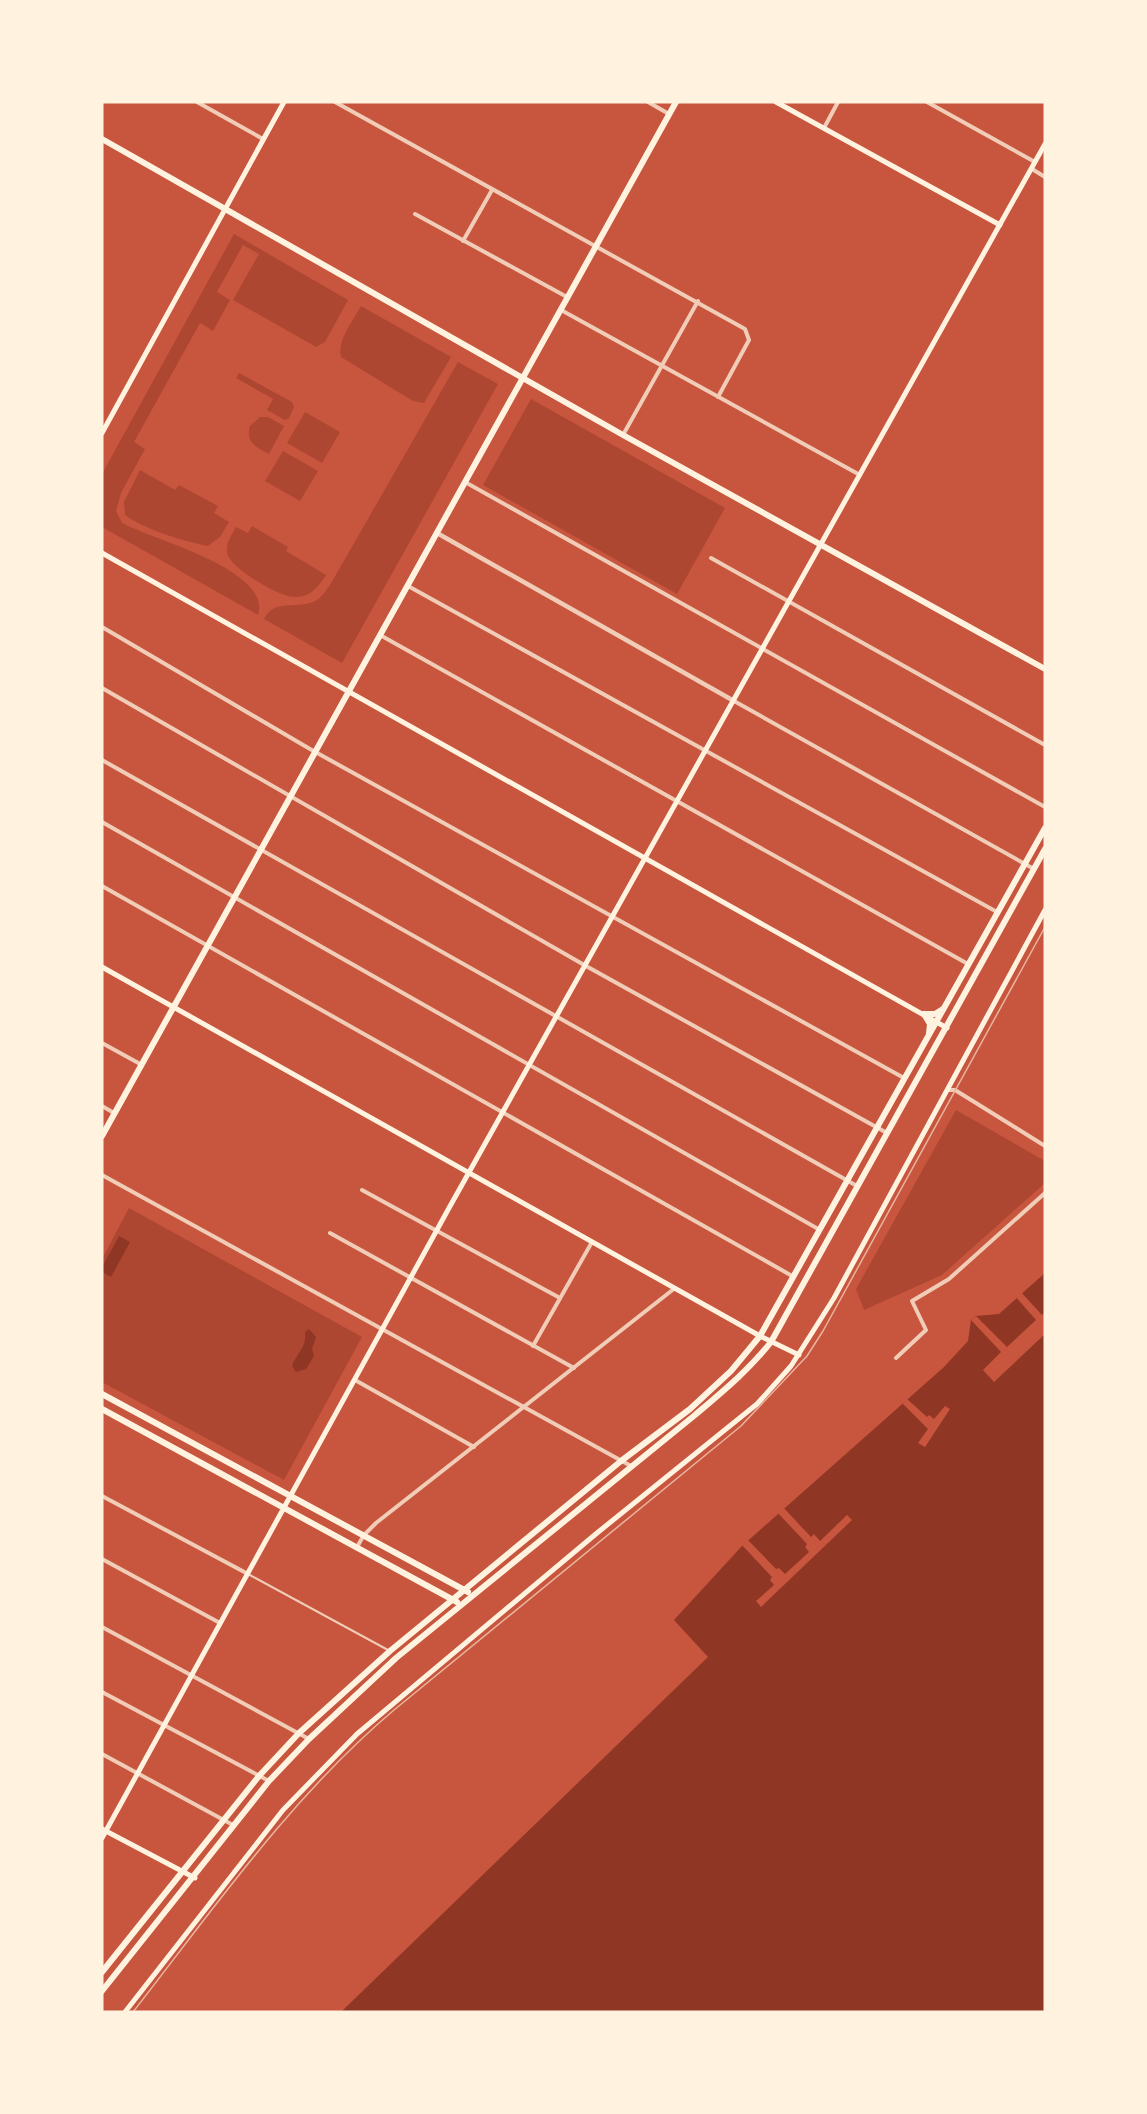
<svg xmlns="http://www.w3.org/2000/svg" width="1147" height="2114" font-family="Merriweather,serif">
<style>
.green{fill:#ae4732}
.water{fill:#8f3625}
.pier{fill:#c8553d}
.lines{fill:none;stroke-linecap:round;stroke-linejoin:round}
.service{stroke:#f1ccb7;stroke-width:2}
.minor{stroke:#f1ccb7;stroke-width:4}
.tertiary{stroke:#f1ccb7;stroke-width:4.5}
.secondary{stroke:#fff3e0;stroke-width:5}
.primary{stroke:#fff3e0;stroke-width:6}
.tram{stroke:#e9b49f;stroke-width:1.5}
</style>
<rect width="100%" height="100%" fill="#c8553d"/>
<g class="green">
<path d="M234,234l114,66 -23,42 -9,5 -5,-3 -78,-44 26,-46 -16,-9 -26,47 13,8 -17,31 -13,-8 -66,119 11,7 -24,44 -5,18 6,12c29,16 151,47 136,92l-156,-88v-53z"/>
<path d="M361,306l90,51 -27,46 -11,-2 -72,-44c-4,-17 12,-36 20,-51z"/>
<path d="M458,362l40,22 -156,279 -78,-44c11,-22 34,-8 53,-19 5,-3 9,-10 13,-15z"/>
<polygon points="239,373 292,402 294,407 289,418 285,420 267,410 273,399 236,378"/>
<polygon points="531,399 725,508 677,594 483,485"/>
<polygon points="305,412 340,432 322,463 287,443"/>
<path d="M260,417h8l16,9 -15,28c-13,-7 -24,-12 -19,-28z"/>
<polygon points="283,451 318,471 300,501 265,481"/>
<path d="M140,470l35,20 4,-5 39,21 -4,7 15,9 -9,15 -12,9c-23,-4 -64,-17 -83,-31l-1,-13z"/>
<path d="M252,526l36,21 -2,4 40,24c-8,12 -16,23 -32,22 -15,0 -66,-30 -67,-45 -1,-10 5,-17 9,-25l12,6z"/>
<polygon points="956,1110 1045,1161 1045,1183 942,1275 864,1310 856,1289"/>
<polygon points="129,1208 362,1337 284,1480 102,1382 102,1259"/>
</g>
<g class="water">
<polygon points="119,1236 130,1242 111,1277 102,1272 102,1267"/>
<polygon points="1045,1273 1045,2012 341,2012 708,1657 674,1620 742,1546 944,1367 968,1341 971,1320 976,1316 999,1314"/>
<path d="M309,1329l7,8 -4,12 2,7 -8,13 -10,3 -4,-6c5,-13 15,-19 13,-34z"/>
</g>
<g class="pier">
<polygon points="1020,1291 1042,1315 1045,1312 1045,1334 994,1382 983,1370 1001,1352 971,1320 976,1316 1007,1347 1036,1320 1015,1296"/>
<polygon points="906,1398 927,1417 929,1415 934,1419 945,1406 950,1409 925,1447 918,1443 928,1429 901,1402"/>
<polygon points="782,1506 811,1537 814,1534 820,1541 847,1515 852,1520 761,1607 756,1601 774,1585 770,1580 772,1577 740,1543 746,1538 776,1569 779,1568 785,1574 809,1552 805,1547 807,1544 776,1511"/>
</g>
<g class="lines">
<polyline class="service" points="248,1574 388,1650"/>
<g class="minor">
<polyline points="197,102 263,139"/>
<polyline points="335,102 745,329 749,340 718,397"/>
<polyline points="648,102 669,114"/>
<polyline points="927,102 1035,162"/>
<polyline points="824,128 838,102"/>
<polyline points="1032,169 1045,177"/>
<polyline points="415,214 567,297"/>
<polyline points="463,241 492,190"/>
<polyline points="561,310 860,475"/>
<polyline points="623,435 698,301"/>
<polyline points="465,482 1045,807"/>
<polyline points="711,558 1045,745"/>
<polyline points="408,586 997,912"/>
<polyline points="102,627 310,749 904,1078"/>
<polyline points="380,635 968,964"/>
<polyline points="102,688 586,966 887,1133"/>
<polyline points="734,701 1034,869"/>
<polyline points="102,760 857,1186"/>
<polyline points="102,822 820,1230"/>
<polyline points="102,886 794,1277"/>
<polyline points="102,1043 142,1065"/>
<polyline points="948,1090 955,1090 1045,1146"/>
<polyline points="102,1106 114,1113"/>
<polyline points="102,1175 631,1466"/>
<polyline points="362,1190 560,1298"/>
<polyline points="330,1233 574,1368"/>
<polyline points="533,1346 592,1242"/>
<polyline points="896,1358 926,1330 912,1301 949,1279 1045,1193"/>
<polyline points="355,1380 474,1447"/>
<polyline points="102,1496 248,1574"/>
<polyline points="357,1547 364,1535 376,1523 675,1288"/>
<polyline points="102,1559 220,1623"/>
<polyline points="102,1627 309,1739"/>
<polyline points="102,1692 269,1781"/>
<polyline points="102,1754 233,1825"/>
</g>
<polyline class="tertiary" points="437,533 734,701"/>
<g class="secondary">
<polyline points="776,102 1000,225"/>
<polyline points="102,433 284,102"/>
<polyline points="102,553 947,1028"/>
<polyline points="102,967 760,1336 799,1355"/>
<polyline points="102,1829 195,1878"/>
<polyline points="102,1838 449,1208 1045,144"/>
<polyline points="125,2012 283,1810 357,1734 597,1533 757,1404 791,1366 834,1298 1045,910"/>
</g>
<g class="primary">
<polyline points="102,139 623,435 1045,669"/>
<polyline points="924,1014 930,1024 929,1033"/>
<polyline points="924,1014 935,1014 943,1009"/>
<polyline points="102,1136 676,102"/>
<polyline points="102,1394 468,1592"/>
<polyline points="102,1409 457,1602"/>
<polyline points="102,1972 259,1776 299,1733 390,1651 621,1461 690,1409 731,1371 760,1336 1045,828"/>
<path d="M102,1991l167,-210 40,-42 87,-81 299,-243c27,-23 54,-45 76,-73l274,-493"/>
</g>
<path class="tram" d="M133,2012c82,-105 159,-216 261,-302l347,-284 66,-70 16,-25 222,-404"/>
</g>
<rect width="1147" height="2114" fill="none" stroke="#fff3e0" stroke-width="207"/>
</svg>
